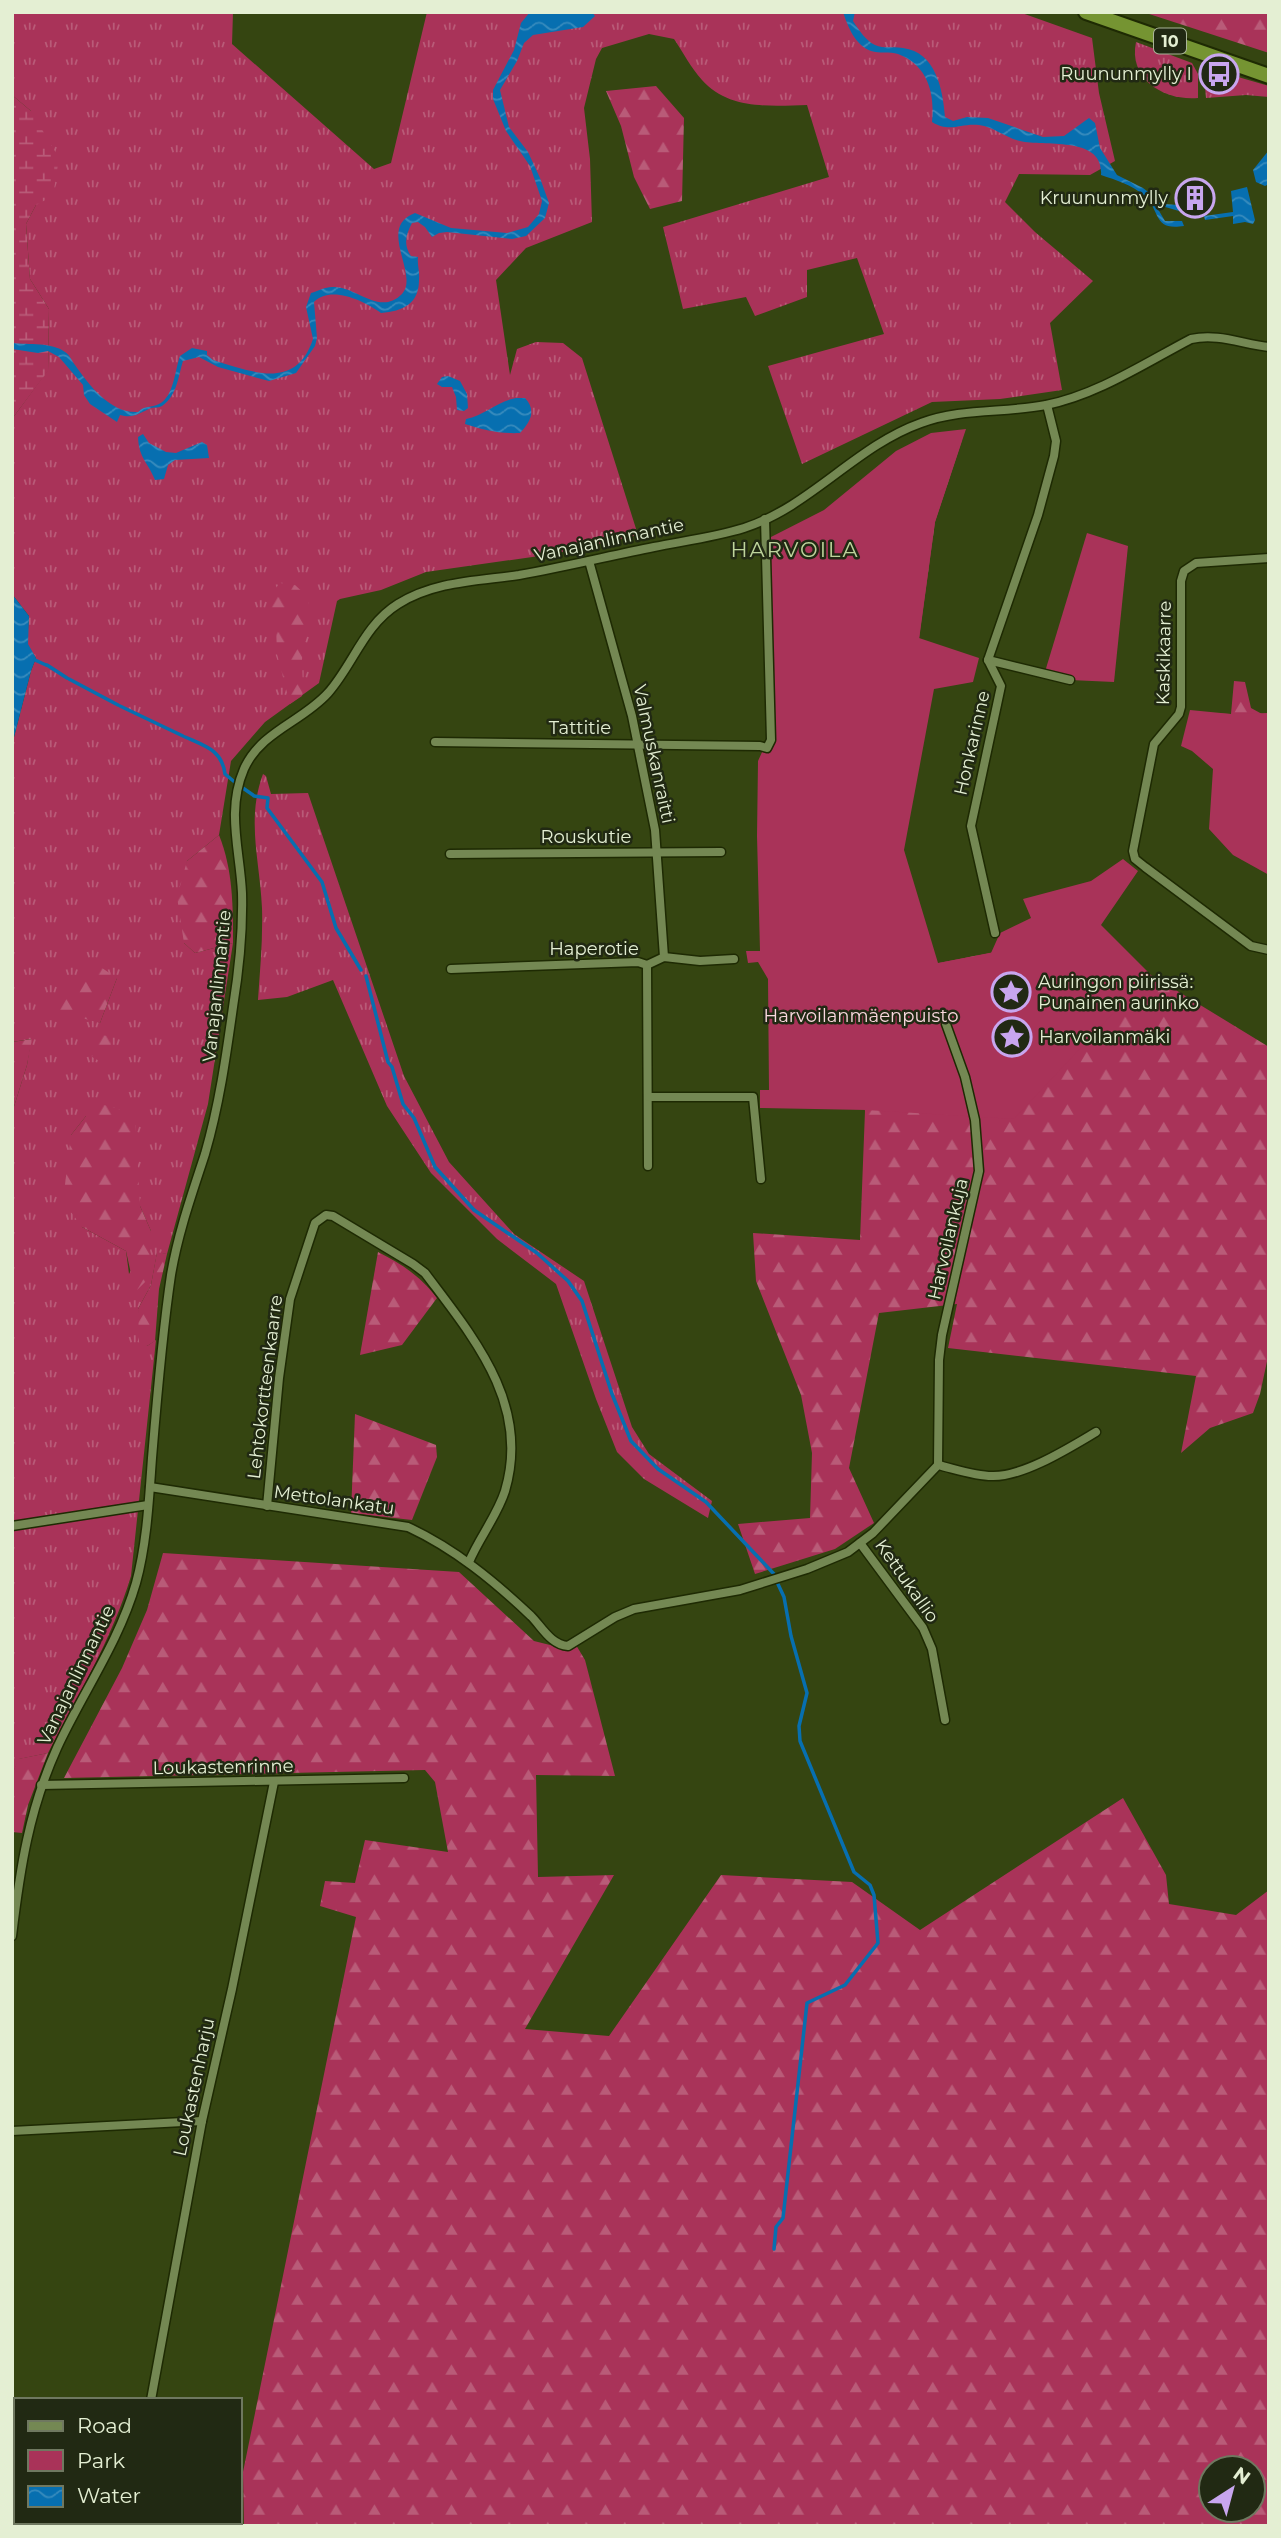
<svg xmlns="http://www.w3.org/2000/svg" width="1281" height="2538" font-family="Montserrat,sans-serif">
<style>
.grass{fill:url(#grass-tufts);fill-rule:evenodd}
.forest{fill:url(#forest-firs);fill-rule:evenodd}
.wetland{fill:url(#wetland-marsh)}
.park{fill:#a93359}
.water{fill:url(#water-waves)}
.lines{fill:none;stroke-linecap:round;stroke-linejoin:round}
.stream{stroke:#076fb0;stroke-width:3.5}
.minor-casing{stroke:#1e2a03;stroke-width:11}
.trunk-casing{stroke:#1e2a03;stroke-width:18}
.minor{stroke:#748853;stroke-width:8}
.trunk{stroke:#759432;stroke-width:14}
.labels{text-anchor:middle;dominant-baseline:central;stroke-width:5;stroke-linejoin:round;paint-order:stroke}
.shield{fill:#212913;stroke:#aab499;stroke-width:2}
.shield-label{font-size:16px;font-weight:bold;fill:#e4efd3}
.poi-label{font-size:18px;fill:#e4efd3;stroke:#212913;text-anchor:end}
.street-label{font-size:18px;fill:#e4efd3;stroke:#212913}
.park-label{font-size:18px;fill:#fad8de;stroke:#212913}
.quarter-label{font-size:21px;letter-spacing:2px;fill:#bed49c;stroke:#212913}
</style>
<defs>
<pattern id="grass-tufts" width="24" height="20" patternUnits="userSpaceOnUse" patternTransform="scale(1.75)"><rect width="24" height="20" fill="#a93359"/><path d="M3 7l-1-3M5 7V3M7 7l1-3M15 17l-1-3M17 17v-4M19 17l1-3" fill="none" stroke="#b95b78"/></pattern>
<pattern id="forest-firs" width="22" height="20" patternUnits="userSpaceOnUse" patternTransform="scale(1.75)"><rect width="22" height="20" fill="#a93359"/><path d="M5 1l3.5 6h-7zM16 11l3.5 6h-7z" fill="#b95b78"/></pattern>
<pattern id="wetland-marsh" width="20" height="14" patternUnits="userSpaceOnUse" patternTransform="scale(1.75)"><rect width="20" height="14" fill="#a93359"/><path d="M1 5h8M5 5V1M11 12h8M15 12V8" fill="none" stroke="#b95b78"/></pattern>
<pattern id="water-waves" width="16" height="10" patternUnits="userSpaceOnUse" patternTransform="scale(1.75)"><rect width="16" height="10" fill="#076fb0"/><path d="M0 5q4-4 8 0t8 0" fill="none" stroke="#378bbd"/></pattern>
</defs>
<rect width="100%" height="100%" fill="#354511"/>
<g class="grass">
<path d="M12,12h221l-1,32 142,125 17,-6 36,-151h592l73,26 7,55 16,68 -25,14 -71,-1 -14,28 30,30 58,49 -43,42 12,67 -62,9 -68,3 -130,62 -34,-98 116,-32 -27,-76 -50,12v27l-52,19 -9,-19 -63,12 -20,-82 166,-50 -22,-72c-36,1 -79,5 -105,-25 -11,-12 -19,-28 -28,-41l-25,-5 -47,14 -6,11 -12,49 6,51 2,63 -66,26 -30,32 14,95 7,-26 19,-7 27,1 19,15 56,177 -85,19 -127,18 -45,18 -41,9 -3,2 -18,82 -54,39 -34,39 -12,74 -32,26 -3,82 11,10 38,-10 -25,161 -41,150 -10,-1 -6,32 -13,24 9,37 9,-6 -25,236c-19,63 -53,119 -83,177l-29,6 -7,16v-662l15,-48 4,-26 -19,3v-297l19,-74 5,-13 -9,-14 2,-28 -17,-22v-175l36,-49 1,-61 -19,-30 -4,-55 10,-19 -5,-94 -19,-16zM117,978l-17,45 -21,-13zM86,1116l54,90 11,25 -22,43 -3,-23 -44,-24 -11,-92z"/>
<path d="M1136,42l56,21 6,11v24c-33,3 -70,-18 -62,-56z"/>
<polygon points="1206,74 1220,78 1238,77 1269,86 1269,97 1246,95 1206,98 1204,76"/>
<path d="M263,774l3,2 5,18 37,-1 96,283 45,86 65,72 70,47 48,146 17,27 63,47 -4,17 -64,-39 -27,-27 -21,-53 -40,-115 -59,-45 -66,-66 -44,-67 -54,-126 -46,17 -29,3c2,-30 5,-61 4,-92 -2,-47 -16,-88 1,-134z"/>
</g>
<g class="forest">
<polygon points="1143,12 1269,12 1269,53"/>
<polygon points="656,86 684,118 682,201 650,209 634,177 621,126 606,91"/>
<polygon points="962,440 935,522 891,846 924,966 1084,934 1269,1047 1269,1352 1260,1394 1253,1413 1210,1428 1181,1453 1196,1376 948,1348 957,1304 879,1313 849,1468 874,1523 835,1549 755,1574 738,1524 810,1518 812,1453 801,1395 756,1281 753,1233 860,1240 865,1111 775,537"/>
<polygon points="280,583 295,585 309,598 308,624 302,659 303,691 302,696 290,704 277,654 276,625 266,611 270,595"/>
<polygon points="1234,681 1245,682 1251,708 1262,714 1267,723 1211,713 1231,714"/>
<path d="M219,835c14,35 14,71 14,108l-38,10 -11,-10 -7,-46 10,-36z"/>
<path d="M99,966l18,12 -17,45 -47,-13c0,-27 24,-35 46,-44z"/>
<polygon points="101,1035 109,1036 114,1056 105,1064 92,1057 94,1045"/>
<polygon points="32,1039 27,1065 12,1113 12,1042"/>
<polygon points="98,1103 135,1114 140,1206 151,1231 149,1278 135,1292 126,1251 82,1227 63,1201 71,1135 86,1116 90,1106"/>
<polygon points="157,1252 167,1254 159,1289 155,1341 147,1346 139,1342 138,1309 151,1285"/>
<path d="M378,1252c24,12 42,24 59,46l-35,47 -42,10z"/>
<polygon points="355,1414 436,1445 437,1457 412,1520 351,1513"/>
<path d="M163,1553l296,19 75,69 28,7 14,-3 9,15 30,116 -79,-1 2,102 76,-2 -89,154 84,7 112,-161 131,7 68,48 203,-132 43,77 3,29 67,11 33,-25v636h-1025l-1,-54 113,-555 -36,-11 5,-25 30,2 10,-43 83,12 -13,-70 -10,-12 -361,8 58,-110 25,-58zM1211,2468h42v42h-42z"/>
<polygon points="48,1753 28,1805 22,1833 12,1832 12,1775 18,1759"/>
</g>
<polygon class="wetland" points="12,95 31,111 59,158 53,196 36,205 26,224 30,279 49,309 48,371 12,419"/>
<g class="park">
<polygon points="966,429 935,522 919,638 979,658 973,682 934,689 904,850 938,963 991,953 1000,933 1031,918 1023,899 1091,881 1123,859 1138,871 1101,925 1150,974 1014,1119 866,1110 760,1108 760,1090 769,1090 768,979 758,962 748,963 746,951 760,951 757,836 758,761 763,750 770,753 775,739 769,538 824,510 896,451 931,433"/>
<polygon points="1087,533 1128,546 1114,682 1070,680 1044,675"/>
<polygon points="1190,710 1231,714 1269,713 1269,875 1233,855 1209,829 1213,769 1192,751 1181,746"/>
</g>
<g class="water">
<path d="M530,12h62l3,4 -12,11 -50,8 -9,8 -7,18 -17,29 9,37 19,25 12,26 9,25 -4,15 -19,18 -14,3 -65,-7 -8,1 -7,4 -7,-10 -7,-5 -6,1c-6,11 -9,22 -1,33l7,1c-1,8 2,15 1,23 0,24 -16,31 -38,33 -17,-12 -50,-28 -67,-11l3,36 -2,8 -19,27 -27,8 -51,-14 -19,-10 -16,4c-5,16 -6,35 -21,45 -3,2 -7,1 -11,2 -12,5 -17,11 -31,7l-3,7 -27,-18 -6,-9 -1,-10 -24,-28 -11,-6 -10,2 -26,-4v-6c17,2 40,-1 53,9 5,3 7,9 10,13 14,20 36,49 63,47 7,-7 13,-4 21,-8 15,-7 16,-35 21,-48l12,-8 15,3v4l6,5c39,12 83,31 100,-21l-7,-32 5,-14c7,-2 14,-6 21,-6 24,-2 47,30 70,7 18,-19 -26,-67 13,-81l36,15 56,5 21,-6 11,-13 3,-13 -12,-35 -24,-35 -13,-32v-9l21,-40 7,-27z"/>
<path d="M843,12h12l-2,9c6,9 13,20 22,24 9,4 19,1 28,3 33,4 40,42 42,69l8,4 14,-4 21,1 55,19 21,-1 25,-18 6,5 5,25 17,27 26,13 21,16 14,1 1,6 -24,-7 10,17h17l2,5c-31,5 -23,-14 -39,-30 -13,-11 -29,-16 -44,-21 3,-40 -57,-28 -81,-34 -14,-3 -26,-14 -41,-16 -19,-2 -29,8 -47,-3 3,-28 -4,-57 -34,-68 -8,-3 -19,0 -27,-3 -16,-6 -23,-24 -28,-39z"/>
<polygon points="1269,150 1269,184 1265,186 1256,182 1253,170"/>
<polygon points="1247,187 1255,220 1253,224 1245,222 1233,224 1233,216 1205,220 1204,216 1233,212 1231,191"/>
<polygon points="448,376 460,381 467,394 468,408 464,411 457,410 456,397 452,387 442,387 437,384 442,377"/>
<path d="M516,398h9c12,13 5,24 -5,35 -20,1 -36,-3 -55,-9l1,-5c19,-4 32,-18 50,-21z"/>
<path d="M143,434l6,9 17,9 10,1 26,-11 5,3 2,13 -34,2 -7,5 -4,14 -9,1c-7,-18 -16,-21 -17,-43z"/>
<polygon points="12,594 29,616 28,644 36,658 31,671 12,745"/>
</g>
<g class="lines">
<g class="stream">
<polyline points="35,660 46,665"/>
<polyline points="47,665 67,678"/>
<polyline points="69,679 118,705"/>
<polyline points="120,706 183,736"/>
<path d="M185,737c20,9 37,13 40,37l12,10"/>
<polyline points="240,786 253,795"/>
<polyline points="254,796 268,798 267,808 322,882 336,928 361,970"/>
<polyline points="366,976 388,1062 392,1067 403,1104 414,1118 435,1167 474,1210"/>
<polyline points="474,1210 537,1253 568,1281 582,1301 612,1394 631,1441 658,1469 706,1502 774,1574"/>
<polyline points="774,2249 776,2227 783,2218 807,2003 845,1985 878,1943 874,1895 870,1885 854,1872 800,1741 799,1726 807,1693 791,1636 784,1597 777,1582"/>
</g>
<g class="minor-casing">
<g id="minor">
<polyline points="1269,558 1196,563 1184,571 1181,581 1181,707 1179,714 1154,744 1133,851 1135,859 1145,867 1251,946 1269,950"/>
<polyline points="589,561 632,716 655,830 664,957"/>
<polyline points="988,660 1070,680"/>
<polyline points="435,742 760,746 767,748 771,740 765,519"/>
<polyline points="450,854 721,852"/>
<polyline points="995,933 971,826 1001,686 988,660 1038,515 1054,456 1056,441 1047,405"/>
<polyline points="647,965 648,1166"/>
<polyline points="451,969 638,962 647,965 664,957 700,961 734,959"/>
<polyline points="649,1097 753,1097 761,1179"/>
<polyline points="938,1465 939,1360 942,1335 979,1171 975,1120 965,1077 946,1024"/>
<path d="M150,1487l258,40c47,22 86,54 123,89 11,11 20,29 37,30l47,-29 19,-8 106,-19 67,-21 41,-17 25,-19 65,-68c17,4 37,11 54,11 31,1 77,-28 104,-44"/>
<path d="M267,1506l12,-128 11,-79 25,-76 11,-8 7,1 80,48 12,9c48,64 106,131 80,218 -8,25 -26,47 -36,71"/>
<polyline points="12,1526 148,1505"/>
<polyline points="860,1543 923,1628 932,1649 945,1720"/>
<polyline points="41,1785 404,1778"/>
<path d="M12,1936c8,-67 17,-126 45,-188 26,-56 62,-106 79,-165 11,-40 13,-84 16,-125 5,-61 10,-123 19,-183 7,-42 21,-81 34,-121 14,-48 21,-97 28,-147 6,-37 10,-76 9,-114 -2,-43 -16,-82 2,-124 17,-38 58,-47 84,-76 25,-28 36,-68 70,-89 37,-23 80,-23 121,-29 46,-8 90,-19 135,-28 30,-6 61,-10 90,-19 66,-21 112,-82 177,-105 39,-15 84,-10 125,-18 51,-10 99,-42 145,-66 27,-6 51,5 78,8"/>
<polyline points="12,2131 202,2121"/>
<polyline points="151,2400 202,2121 232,1989 274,1782"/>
<polyline points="12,2476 16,2492"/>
<polyline points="24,2522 25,2526"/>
<polyline points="129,2526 129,2522"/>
</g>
</g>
<g class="trunk-casing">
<polyline id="trunk" points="1086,12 1269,76"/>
</g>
<use href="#minor" class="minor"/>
<use href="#trunk" class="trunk"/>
</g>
<defs>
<g id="bus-ring" transform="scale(2.0125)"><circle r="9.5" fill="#212913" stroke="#c8a6ef" stroke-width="1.5"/><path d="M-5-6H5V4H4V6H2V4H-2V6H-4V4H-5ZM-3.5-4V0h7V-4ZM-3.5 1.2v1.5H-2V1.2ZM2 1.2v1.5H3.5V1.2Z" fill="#c8a6ef"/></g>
<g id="building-ring" transform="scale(2.0125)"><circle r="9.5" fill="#212913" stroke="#c8a6ef" stroke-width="1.5"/><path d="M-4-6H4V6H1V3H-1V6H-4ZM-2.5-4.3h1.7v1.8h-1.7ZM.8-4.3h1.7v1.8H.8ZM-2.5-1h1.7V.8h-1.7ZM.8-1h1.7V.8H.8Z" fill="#c8a6ef"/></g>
<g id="sight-ring" transform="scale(2.0125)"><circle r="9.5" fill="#212913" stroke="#c8a6ef" stroke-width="1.5"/><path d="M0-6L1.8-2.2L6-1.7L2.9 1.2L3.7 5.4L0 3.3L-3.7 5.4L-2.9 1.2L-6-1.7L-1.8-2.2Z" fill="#c8a6ef"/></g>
</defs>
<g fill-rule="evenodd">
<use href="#bus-ring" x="1219" y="74"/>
<use href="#building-ring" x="1195" y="198"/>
<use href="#sight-ring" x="1011" y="992"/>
<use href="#sight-ring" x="1012" y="1037"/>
</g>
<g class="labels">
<rect class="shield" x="1154" y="28.5" width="32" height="25" rx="5"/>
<g class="shield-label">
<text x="1170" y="41">10</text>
</g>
<g class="poi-label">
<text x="1192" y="74">Ruununmylly I</text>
<text x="1168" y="198">Kruununmylly</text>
<text x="1038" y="982" text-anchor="start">Auringon piirissä:<tspan x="1038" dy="21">Punainen aurinko</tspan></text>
<text x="1039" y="1037" text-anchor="start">Harvoilanmäki</text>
</g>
<g class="street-label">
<text transform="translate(609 540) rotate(-12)">Vanajanlinnantie</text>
<text transform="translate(1164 653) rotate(-89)">Kaskikaarre</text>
<text x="580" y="728">Tattitie</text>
<text transform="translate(972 743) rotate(-77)">Honkarinne</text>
<text transform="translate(654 754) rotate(78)">Valmuskanraitti</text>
<text x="586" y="837">Rouskutie</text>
<text x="594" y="949">Haperotie</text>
<text transform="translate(217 986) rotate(-84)">Vanajanlinnantie</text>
<text transform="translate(948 1239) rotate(-77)">Harvoilankuja</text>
<text transform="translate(265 1387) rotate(-83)">Lehtokortteenkaarre</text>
<text transform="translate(334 1500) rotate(8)">Mettolankatu</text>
<text transform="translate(907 1581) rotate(55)">Kettukallio</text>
<text transform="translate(76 1675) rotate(-64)">Vanajanlinnantie</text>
<text transform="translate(223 1767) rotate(-1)">Loukastenrinne</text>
<text transform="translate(194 2087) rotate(-78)">Loukastenharju</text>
</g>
<g class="park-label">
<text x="861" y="1016">Harvoilanmäenpuisto</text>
</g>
<g class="quarter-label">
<text x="795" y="549">HARVOILA</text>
</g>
</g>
<rect width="1281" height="2538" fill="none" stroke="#e4efd3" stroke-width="28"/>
<rect x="14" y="2398" width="228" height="126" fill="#212913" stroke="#6f7860" stroke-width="2"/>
<rect x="28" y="2421" width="35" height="10" fill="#748853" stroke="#6f7860" stroke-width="2"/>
<text x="77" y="2433" font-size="21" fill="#e4efd3">Road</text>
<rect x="28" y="2450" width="35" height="21" fill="#a93359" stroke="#6f7860" stroke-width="2"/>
<text x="77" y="2468" font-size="21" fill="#e4efd3">Park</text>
<rect x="28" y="2486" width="35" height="21" fill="url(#water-waves)" stroke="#6f7860" stroke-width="2"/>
<text x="77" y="2503" font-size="21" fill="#e4efd3">Water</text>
<g transform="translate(1232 2489) rotate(36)"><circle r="33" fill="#212913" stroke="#6f7860" stroke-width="2"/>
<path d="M0-5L12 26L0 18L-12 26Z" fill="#c8a6ef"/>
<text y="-10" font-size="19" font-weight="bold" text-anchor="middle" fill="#e4efd3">N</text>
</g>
</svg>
